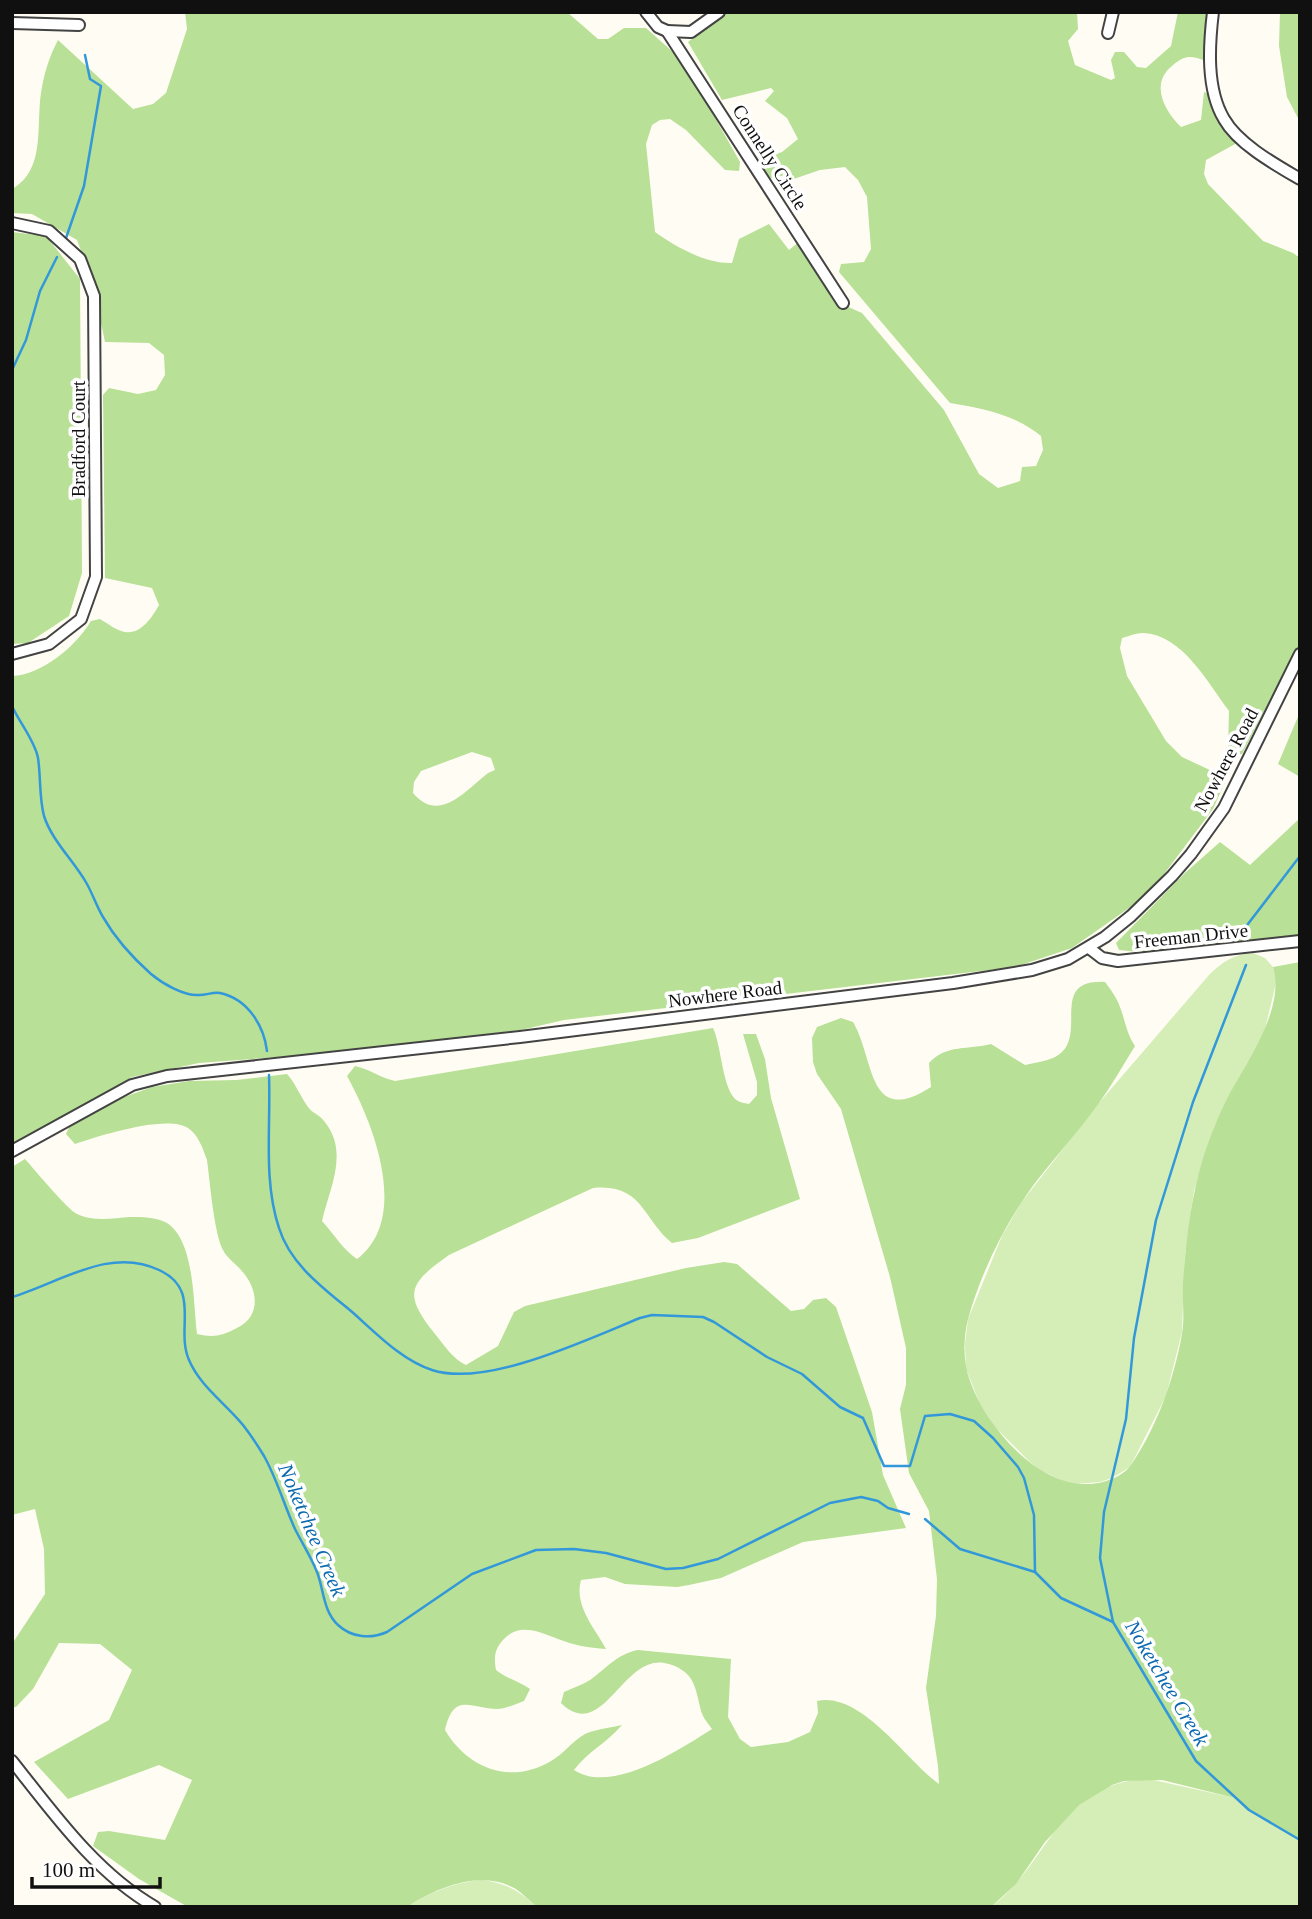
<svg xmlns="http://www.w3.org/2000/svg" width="1312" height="1919" font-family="Georgia,serif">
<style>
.green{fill:#d5eeb8}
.forest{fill:#b8e096;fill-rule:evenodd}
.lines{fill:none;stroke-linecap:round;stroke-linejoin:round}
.stream{stroke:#3398d9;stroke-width:2.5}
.minor-casing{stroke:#434343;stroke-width:14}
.minor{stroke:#fff;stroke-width:10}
.labels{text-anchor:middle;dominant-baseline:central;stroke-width:7;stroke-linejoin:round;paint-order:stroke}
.street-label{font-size:19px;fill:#101010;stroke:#fff}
.water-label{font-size:21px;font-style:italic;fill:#0c69af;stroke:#fff}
</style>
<rect width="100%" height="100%" fill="#fffdf3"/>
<g class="green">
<path d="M1253,953l12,5 8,9 4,12 -12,50 -10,23 -37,67 -24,72 -9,63 -3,78 -16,64 -36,71 -18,11 -12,4 -25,2 -12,-3 -23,-11 -10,-8 -36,-36 -14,-22 -14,-35 -1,-25 3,-25 34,-83 19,-33 77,-99 111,-129c13,-13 25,-21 44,-22z"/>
<path d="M1149,1779l86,19 14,12 51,30v67h-309c60,-45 66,-125 158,-128z"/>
<path d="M482,1880c24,3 37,11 55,27h-130c23,-15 48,-25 75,-27z"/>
</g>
<g class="forest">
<path d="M185,12h382l31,27h10l16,-11h22l37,33 57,101 -1,9 -14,-1 -39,-40 -16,-11 -10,1 -8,5 -6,19 9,88c21,15 51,32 77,31l7,-24 30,-15 20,26 11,-9 37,61 25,11 82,97 35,64 19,14 22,-7 2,-14 14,-1 7,-16 -2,-14c-25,-21 -59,-28 -91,-33l-111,-131 2,-8 23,-2 7,-13 -4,-52 -9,-17 -13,-13 -25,3 -38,13 -20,-9 -1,-14 21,-8 16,-13 -11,-21 -22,-17 9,-10 -3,-3 -49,12 -34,-58 38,-30h351l1,17 -10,12 7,24 36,15 4,-2 -4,-18 4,-8h9l13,15 9,1 25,-22 7,-34h33l-8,48c-13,-5 -19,-4 -30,5 -23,18 -10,44 8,62l20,-7 3,-28 5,2 20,41 8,8 -31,17 -2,14 4,10 55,57 30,12 7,5v385l-58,111 -9,1 -5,-7 1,-37c-21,-28 -47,-77 -86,-78 -7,0 -14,3 -21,5l-2,10 7,28 39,65 16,16 45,21 -14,31 -64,85 -77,54 -57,19 -451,53 -43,10 -178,22 -144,11 -67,14 -120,71v-472c30,-1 64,-30 79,-55l9,-2c7,4 17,12 25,13 16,3 28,-16 34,-27l-7,-17 -47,-10 -2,-183 6,-7 29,6 18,-4 9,-15 -1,-20 -15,-12 -44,-1 -13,-62 -15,-40 -45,-26 -20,-1v-24c34,-19 24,-63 29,-96 3,-19 8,-36 17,-53l75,69 20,-5 13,-11 21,-64zM472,752l19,6 4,12 -7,3c-23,18 -49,51 -75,20l1,-11 7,-11z"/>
<polygon points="1280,12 1300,12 1300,122 1287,97 1279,46"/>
<polygon points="12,232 46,236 80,279 82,573 69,616 28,643 12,644"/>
<polygon points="1300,712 1300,777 1278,764"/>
<polygon points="1300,818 1300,935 1168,955 1119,950 1116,943 1185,873 1220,842 1250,865"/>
<path d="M1300,962v878l-51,-30 -14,-12 -73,-18 -38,1 -12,4 -33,20 -34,37 -29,42 -25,23h-454c-7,-6 -14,-13 -21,-18 -35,-20 -78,-2 -109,18h-219l-49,-28 -46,-33 5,-14 11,-1 56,9 27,-60 -33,-15 -91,34 -34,-37 75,-42 23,-50 -32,-26 -41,-1 -26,46 -17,18h-4v-63l33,-50 -1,-45 -9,-40 -23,6v-348l13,-8c9,10 43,51 52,55 16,8 36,4 53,3 12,0 26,0 37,6 28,18 26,80 30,111 16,4 25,2 40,-6 25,-12 21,-40 4,-58 -5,-6 -14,-12 -18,-20 -9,-17 -13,-68 -16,-90 -4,-11 -9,-26 -19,-32 -21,-14 -90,8 -113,16l-9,-10 5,-11 45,-23 36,-13 37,-6 47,-1 51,-6c9,10 13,22 21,33 4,6 12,8 16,14 26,31 5,68 -2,100 12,13 21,29 35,38 54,-41 16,-136 -10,-183l8,-10c15,3 25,12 40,15l318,-53c9,18 9,64 25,73 4,2 8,2 11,3l8,-9v-13l-14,-48h13l9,25 6,39 29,101 -102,39 -26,5c-29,-23 -29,-60 -79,-55l-144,67c-41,29 -46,39 -14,79 10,12 17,24 31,31l32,-19 16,-34 11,-6 161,-38 38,-6 13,2 54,47 13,-2 9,-9 13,-2 10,9 36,105 11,63 23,53 -103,14 -82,36 -32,7 -12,2 -52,-3 -20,-7 -24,3c-7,26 13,47 25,69 -17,-1 -33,-4 -48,-10 -19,-7 -39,-17 -55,1 -9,10 -9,18 -7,30 11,9 23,11 34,19l-6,12c-8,3 -19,8 -27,8 -26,0 -43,-18 -52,21 23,39 66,55 106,31 13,-7 21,-20 34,-27 11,-5 25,-6 37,-9 -15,18 -35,27 -48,45 37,25 105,-20 138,-41 -3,-4 -7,-9 -9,-13 -5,-12 -5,-26 -12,-37 -4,-7 -14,-13 -22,-15 -46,-15 -65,81 -108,39l3,-11c8,-4 18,-7 26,-12 17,-12 27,-26 48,-30l93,9 -3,58 12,22 11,8 37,-5 22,-10 8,-19 -1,-12c44,-10 89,59 122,83l-1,-18 -12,-78 10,-72 1,-37 -8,-68 -20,-38 -9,-64 6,-24v-37l-16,-71 -49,-168 -24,-35 -4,-12 -1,-24 5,-11 24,-9 12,4c22,37 14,106 78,65l-2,-24c17,-19 40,-13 62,-19l34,21c12,-3 28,-4 37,-13 23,-22 -12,-73 43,-70 6,8 12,16 15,25 6,16 6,25 15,39 -12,19 -23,39 -36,57 -20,28 -43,53 -64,80 -29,39 -54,89 -67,136 -5,20 -5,43 2,62 17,48 75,116 133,101 10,-3 22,-8 28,-17 26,-38 43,-86 51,-131 3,-17 0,-35 1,-51 3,-44 8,-86 21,-128 7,-20 14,-39 24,-58 18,-34 58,-89 45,-130z"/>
</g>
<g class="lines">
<g class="stream">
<polyline points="66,238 84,186 101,86 90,79 85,55"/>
<polyline points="12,370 26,340 40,291 57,257"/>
<path d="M12,706c7,16 23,35 26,52 3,20 1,39 6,58 8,25 30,45 43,68 6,11 10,23 16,33 12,21 30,41 48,57 12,10 33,22 48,21 8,0 13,-3 21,-2 28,6 44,33 47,58"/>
<polyline points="1238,937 1300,856"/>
<path d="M269,1075c2,51 -6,105 10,153 11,36 44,60 72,83 24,21 50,49 81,59 54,18 156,-31 208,-52l12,-3 51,2 11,5 53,35 35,17 38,33 23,11 21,48h26l15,-50 25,-2 24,7 19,17 25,29 6,11 10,37 1,57"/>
<path d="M12,1297c47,-14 98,-51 147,-27 43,20 16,58 30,90 11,26 36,43 54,65 7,9 15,21 21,31 13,23 20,49 31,73 7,14 16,28 22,43 7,18 6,39 21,53 14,13 33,14 49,7l85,-58 64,-24 38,-1 32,4 60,16 17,-1 35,-9 112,-56 31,-6 17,4 10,7 21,6"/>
<polyline points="925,1519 960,1549 1035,1572 1061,1598 1113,1622 1196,1761 1249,1810 1300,1840"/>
<polyline points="1113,1622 1100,1558 1104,1512 1126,1419 1134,1338 1156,1220 1193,1102 1246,965"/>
</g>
<g class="minor-casing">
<g id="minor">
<polyline points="646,12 658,27 667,31 843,303"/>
<path d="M1213,12c-4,33 -7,77 11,107 14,25 52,46 76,60"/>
<polyline points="12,23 79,25"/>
<polyline points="667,31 691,32 719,12"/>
<polyline points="1108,33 1113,12"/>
<polyline points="12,223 49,231 80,259 94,296 96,577 81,619 49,644 12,654"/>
<polyline points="1089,948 1102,958 1118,961 1300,941"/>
<polyline points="12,1151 132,1085 167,1076 520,1037 953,983 1032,970 1068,959 1105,937 1131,916 1172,876 1191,854 1224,808 1300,654"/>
<path d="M12,1761c42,53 84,112 143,146"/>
</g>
</g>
<use href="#minor" class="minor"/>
</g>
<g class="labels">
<g class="street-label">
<text transform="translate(770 157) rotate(57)">Connelly Circle</text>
<text transform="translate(78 439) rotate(-90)">Bradford Court</text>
<text transform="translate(1226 760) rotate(-62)">Nowhere Road</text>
<text transform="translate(1191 936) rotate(-6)">Freeman Drive</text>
<text transform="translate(725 994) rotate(-7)">Nowhere Road</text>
</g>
<g class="water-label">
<text transform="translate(312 1530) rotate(67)">Noketchee Creek</text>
<text transform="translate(1167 1683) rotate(59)">Noketchee Creek</text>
</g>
</g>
<rect width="1312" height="1919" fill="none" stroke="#101010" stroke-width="28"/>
<path d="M32 1877v10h128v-10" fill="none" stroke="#101010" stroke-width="3.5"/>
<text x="42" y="1877" font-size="21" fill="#101010" stroke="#ffffff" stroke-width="5" paint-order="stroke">100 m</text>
</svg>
